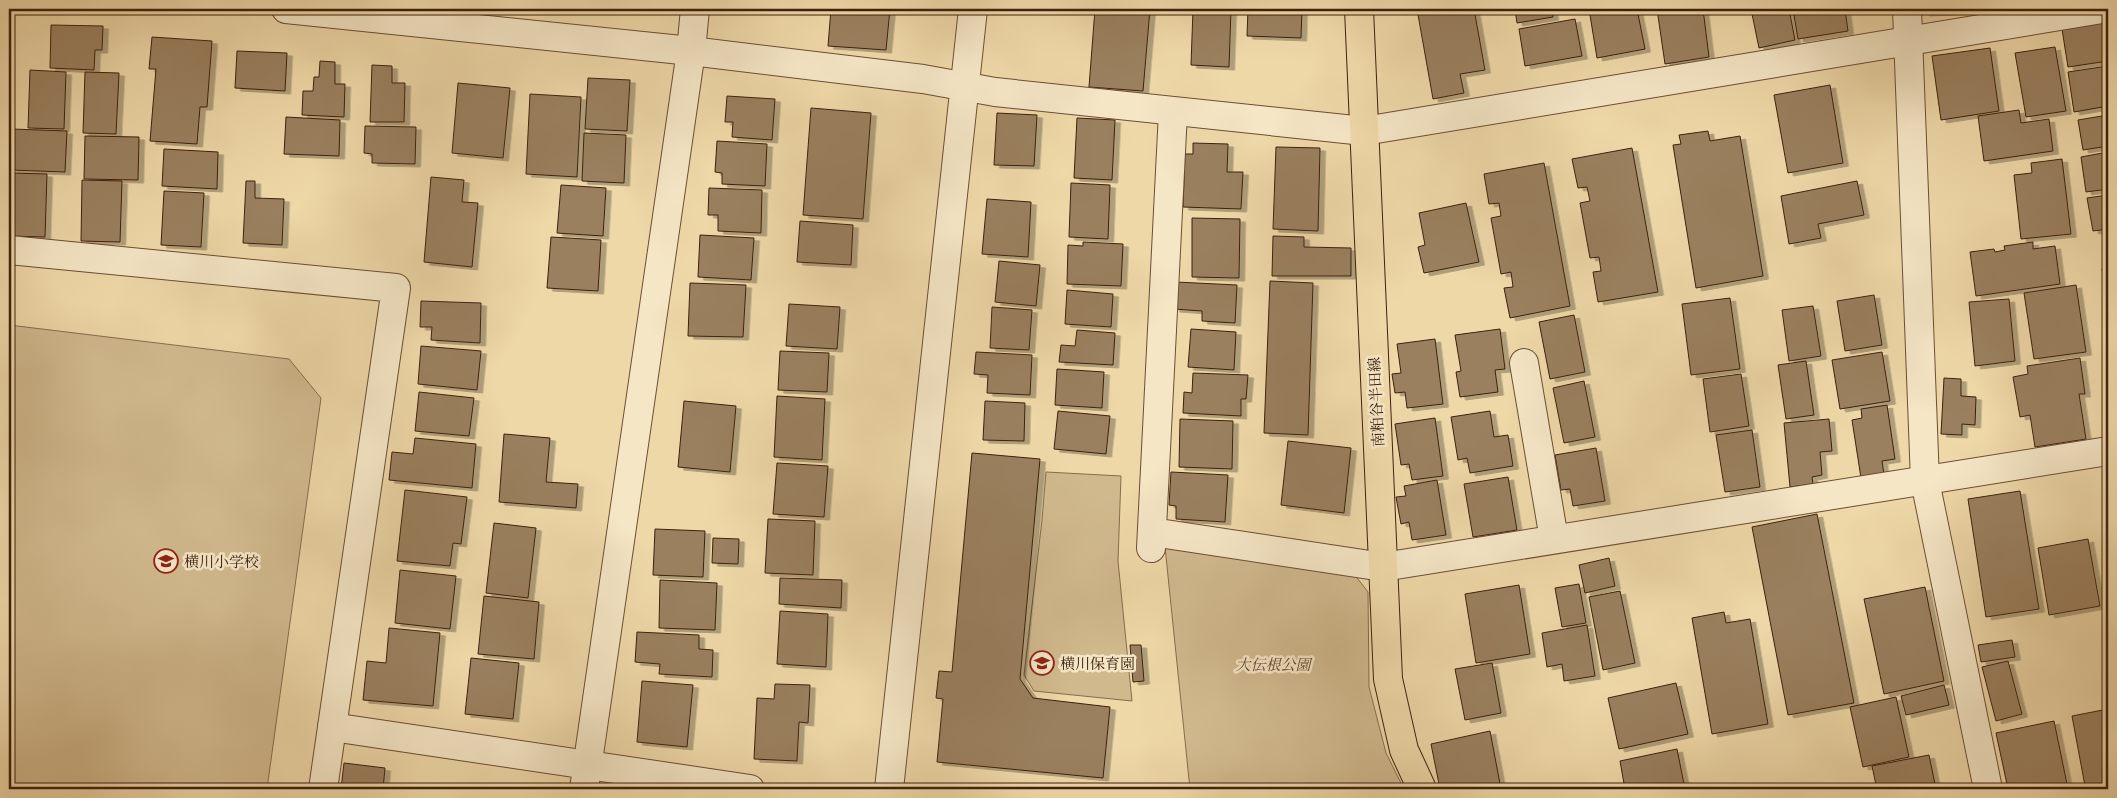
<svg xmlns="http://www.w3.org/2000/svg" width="2117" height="798" font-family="'Libre Caslon Text','Noto Serif JP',serif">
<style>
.green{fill:#d1b98e;stroke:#886c4e}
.building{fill:#9a805e;stroke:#3e200e;filter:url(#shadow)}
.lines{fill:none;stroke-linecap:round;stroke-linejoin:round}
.minor-casing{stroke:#6a4e34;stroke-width:30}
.major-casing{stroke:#3e200e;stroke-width:30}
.minor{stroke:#f5e6c6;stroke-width:28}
.major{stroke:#efd8a8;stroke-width:28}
.labels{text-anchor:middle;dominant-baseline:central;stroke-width:5;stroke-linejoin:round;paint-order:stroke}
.street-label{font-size:15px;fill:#3e200e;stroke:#f5e6c6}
.poi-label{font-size:15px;fill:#3e200e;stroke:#f5e6c6;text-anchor:start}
.park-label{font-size:15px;font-style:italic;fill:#63462e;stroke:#f5e6c6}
</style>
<defs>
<filter id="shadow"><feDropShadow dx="5.5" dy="3" stdDeviation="0" flood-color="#0004"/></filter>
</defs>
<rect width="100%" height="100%" fill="#efd8a8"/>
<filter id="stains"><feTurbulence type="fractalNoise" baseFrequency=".004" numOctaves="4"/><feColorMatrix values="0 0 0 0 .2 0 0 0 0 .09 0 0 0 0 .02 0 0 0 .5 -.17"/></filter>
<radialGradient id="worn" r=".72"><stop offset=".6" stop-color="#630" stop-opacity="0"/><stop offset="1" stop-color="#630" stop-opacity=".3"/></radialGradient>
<g class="green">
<polygon points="9,325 289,359 321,398 267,789 9,789"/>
<polygon points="1046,472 1121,476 1118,561 1132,701 1034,691 1024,675 1042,520"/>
<polygon points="1165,547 1354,574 1368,592 1369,687 1386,753 1404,789 1190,789"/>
</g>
<g class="building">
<polygon points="831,9 890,9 886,50 828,46"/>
<polygon points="1095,9 1150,9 1143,91 1089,87"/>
<polygon points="1193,9 1231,9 1229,67 1191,65"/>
<polygon points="1248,9 1302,9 1301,38 1247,36"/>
<polygon points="1417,9 1474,9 1485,70 1460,74 1464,93 1433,99"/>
<polygon points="1515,9 1552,9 1553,17 1517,23"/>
<polygon points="1589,9 1637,9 1645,49 1597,58"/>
<polygon points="1657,9 1703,9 1709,57 1665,64"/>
<polygon points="1751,9 1789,9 1795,40 1759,48"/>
<polygon points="1793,9 1845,9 1848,31 1798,39"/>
<polygon points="1923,9 1973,9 1973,11 1924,13"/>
<polygon points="1575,19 1582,56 1525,66 1519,29"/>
<polygon points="2108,22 2108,61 2068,67 2062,29"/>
<polygon points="51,25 103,26 102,50 95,50 94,70 50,68"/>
<polygon points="152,37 212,41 207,107 200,107 197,144 150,141 156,69 149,69"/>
<polygon points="2055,47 2066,111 2026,117 2015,53"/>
<polygon points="1990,48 1999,111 1941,120 1932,56"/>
<polygon points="237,51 287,53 285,91 235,88"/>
<polygon points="320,61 335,62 335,84 345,84 344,117 302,115 303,91 313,91 314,77 319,77"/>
<polygon points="372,65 392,66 392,83 405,83 404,122 370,122"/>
<polygon points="2108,66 2108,106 2074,112 2068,72"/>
<polygon points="30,70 66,72 64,129 28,128"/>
<polygon points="85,72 119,73 116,134 83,133"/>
<polygon points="588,78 630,80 627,131 585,129"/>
<polygon points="458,83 510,88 503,158 452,153"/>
<polygon points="1830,85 1843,163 1788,173 1774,95"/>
<polygon points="530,94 581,97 577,177 526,174"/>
<polygon points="727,96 775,99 772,140 732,137 733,122 725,122"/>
<polygon points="811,108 871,113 863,219 803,215"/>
<polygon points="2019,110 2021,123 2049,119 2053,151 1984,161 1978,116"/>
<polygon points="997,113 1037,115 1034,166 994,165"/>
<polygon points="2108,115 2108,146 2083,150 2078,120"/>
<polygon points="286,117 340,120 339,156 284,154"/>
<polygon points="1077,118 1115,120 1112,180 1074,178"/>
<polygon points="365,126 416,127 415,164 372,163 372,154 364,153"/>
<polygon points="12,129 67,131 65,172 11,170"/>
<polygon points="1708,131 1710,141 1740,136 1763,276 1696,288 1673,145 1681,144 1679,135"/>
<polygon points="584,133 626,135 624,183 582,181"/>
<polygon points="85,136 139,137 138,180 84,179"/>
<polygon points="717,141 767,144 765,186 722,184 722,173 715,172"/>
<polygon points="1193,143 1228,144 1227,172 1243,172 1241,209 1183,207 1185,154 1193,154"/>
<polygon points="1276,147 1320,148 1318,231 1273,229"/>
<polygon points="1632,148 1658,292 1598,302 1593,272 1601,271 1599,257 1590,258 1580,203 1590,201 1587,187 1578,188 1572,159"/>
<polygon points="164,149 218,152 217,189 162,186"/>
<polygon points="2108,152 2108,189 2086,192 2081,157"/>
<polygon points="2062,159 2071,234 2021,239 2014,175 2032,173 2031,163"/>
<polygon points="1544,163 1570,306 1510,318 1504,288 1513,287 1511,272 1501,274 1491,218 1501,216 1499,203 1489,204 1484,174"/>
<polygon points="9,173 47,174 45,237 9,236"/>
<polygon points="431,177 464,180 462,202 478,203 472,267 424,262"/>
<polygon points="82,180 122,181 120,242 81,241"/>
<polygon points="246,181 255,181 255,198 284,199 282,245 243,243"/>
<polygon points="1857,181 1864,215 1818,224 1821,238 1789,244 1781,196"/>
<polygon points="1071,183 1110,185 1108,239 1069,237"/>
<polygon points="561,185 606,188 603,236 557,233"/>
<polygon points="709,188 762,190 761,233 718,231 718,215 708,215"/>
<polygon points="164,191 204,193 201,247 161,245"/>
<polygon points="2108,195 2108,229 2093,231 2087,198"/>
<polygon points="987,199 1031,202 1028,257 982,254"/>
<polygon points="1466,203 1479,262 1424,273 1418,247 1425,245 1419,213"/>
<polygon points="1192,218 1240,219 1239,278 1192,277"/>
<polygon points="800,221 853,225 851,265 797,262"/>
<polygon points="700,235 754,238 751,280 698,277"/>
<polygon points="1273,236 1304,237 1304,247 1351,248 1351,276 1272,276"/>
<polygon points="551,237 601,240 598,291 547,288"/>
<polygon points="1083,242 1123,244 1121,286 1067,284 1068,245 1083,246"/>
<polygon points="2033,242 2033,249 2055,246 2060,284 1976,296 1970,252 1994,249 1995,252 2005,250 2004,246"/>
<polygon points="999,261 1040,265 1036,306 995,302"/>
<polygon points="2108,268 2108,307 2102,269"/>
<polygon points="1270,281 1313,283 1308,435 1264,433"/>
<polygon points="1176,282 1237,285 1235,323 1202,321 1202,311 1174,309"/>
<polygon points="690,283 746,285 743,337 688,336"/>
<polygon points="2076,285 2086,352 2034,359 2024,293"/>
<polygon points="1067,290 1113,294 1111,327 1065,324"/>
<polygon points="1874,295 1882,345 1845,351 1837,301"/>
<polygon points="1730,298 1740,369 1691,375 1682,304"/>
<polygon points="2009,299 2015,361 1975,366 1969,302"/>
<polygon points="421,301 481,303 480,343 431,340 432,327 420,327"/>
<polygon points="789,304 840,307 837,349 786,346"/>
<polygon points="1813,306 1821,356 1789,361 1782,310"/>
<polygon points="992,307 1032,310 1029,350 990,348"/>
<polygon points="1574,315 1585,372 1550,379 1539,322"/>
<polygon points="1191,329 1236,332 1234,370 1188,367"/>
<polygon points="1500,329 1505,369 1495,370 1498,392 1460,397 1456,372 1461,371 1455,335"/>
<polygon points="1077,330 1115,333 1113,365 1059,362 1061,345 1075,346"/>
<polygon points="1435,339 1443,404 1407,408 1405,392 1395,393 1392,374 1401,373 1397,344"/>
<polygon points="421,346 481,351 477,390 418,384"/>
<polygon points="780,351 829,353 827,392 778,390"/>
<polygon points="976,352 1032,355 1030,395 987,393 988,375 974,374"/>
<polygon points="1882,352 1890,401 1840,409 1832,360"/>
<polygon points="2080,358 2085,394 2079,394 2086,439 2035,447 2030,415 2020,417 2013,377 2028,374 2027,366"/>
<polygon points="1806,361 1814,415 1786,419 1778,365"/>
<polygon points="1057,369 1104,372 1102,408 1055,405"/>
<polygon points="1193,373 1248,375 1246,399 1241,399 1241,416 1183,413 1184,392 1192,393"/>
<polygon points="1741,374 1749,426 1710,432 1703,379"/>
<polygon points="1944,378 1961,379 1961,396 1976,397 1975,425 1962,424 1962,435 1941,434"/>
<polygon points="1584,381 1595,437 1564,443 1553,388"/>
<polygon points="419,392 474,398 469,436 415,431"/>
<polygon points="777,396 825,399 822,460 774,457"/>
<polygon points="684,401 736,406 730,472 678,467"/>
<polygon points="985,401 1025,403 1024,441 983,440"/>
<polygon points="1887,405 1895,459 1882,461 1884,475 1861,478 1852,420 1862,418 1861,409"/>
<polygon points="1058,411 1110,416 1106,454 1054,449"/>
<polygon points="1490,411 1494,437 1508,435 1513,466 1470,473 1467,458 1458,460 1451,417"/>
<polygon points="1435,418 1443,476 1412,480 1409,464 1401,465 1395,424"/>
<polygon points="1180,419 1233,421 1232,469 1179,467"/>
<polygon points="1829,419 1832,451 1820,452 1822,475 1812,477 1813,484 1790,487 1784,423"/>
<polygon points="1752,430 1760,487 1725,492 1716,435"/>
<polygon points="504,434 550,438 546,482 578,484 576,508 499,502"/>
<polygon points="415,438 476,444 472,488 389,480 392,452 413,454"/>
<polygon points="1288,441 1351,448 1344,513 1281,505"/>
<polygon points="1596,448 1605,501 1573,506 1570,489 1561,490 1555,455"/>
<polygon points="972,453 1040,459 1020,679 1033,698 1110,707 1103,778 937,762 943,699 936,698 939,671 952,672"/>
<polygon points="777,463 828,466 824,517 773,514"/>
<polygon points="1171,472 1228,475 1225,522 1176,519 1176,506 1169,505"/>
<polygon points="1508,477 1517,530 1473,537 1464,484"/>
<polygon points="1437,480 1446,535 1412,540 1409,522 1401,524 1396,497 1406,496 1404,486"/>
<polygon points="405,490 467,497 461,544 453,543 450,566 397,561"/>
<polygon points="2020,491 2039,609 1986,617 1968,499"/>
<polygon points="1817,514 1854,703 1788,715 1752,527"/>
<polygon points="768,519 815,521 813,575 765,573"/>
<polygon points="494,523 536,528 528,598 486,593"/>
<polygon points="655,529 705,531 703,577 653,575"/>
<polygon points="713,538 739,539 738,564 712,563"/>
<polygon points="2088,539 2100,606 2049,615 2038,548"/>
<polygon points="1609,558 1615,586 1585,593 1579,565"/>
<polygon points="400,570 456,576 450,629 395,623"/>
<polygon points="780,578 842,580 841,608 779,604"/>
<polygon points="660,580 717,583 715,630 659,628"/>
<polygon points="1579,584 1586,623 1562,627 1555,588"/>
<polygon points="1519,585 1530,654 1476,663 1465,594"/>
<polygon points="1925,587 1944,681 1884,694 1864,599"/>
<polygon points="1620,591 1635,663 1603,670 1589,597"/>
<polygon points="484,596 539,602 534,659 478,654"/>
<polygon points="780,611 828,614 826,667 777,664"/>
<polygon points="1724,612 1726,623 1750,619 1768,724 1712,734 1692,618"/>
<polygon points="1587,625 1595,676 1564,681 1562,664 1547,667 1542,633"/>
<polygon points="389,628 440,633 433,706 363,700 367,661 386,663"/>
<polygon points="637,632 699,635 699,649 713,650 712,677 659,674 660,664 635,662"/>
<polygon points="2012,640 2015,657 1981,662 1978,645"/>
<polygon points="1130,645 1141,645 1144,681 1133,682"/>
<polygon points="471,658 519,663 513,719 465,714"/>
<polygon points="2008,661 2022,714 1996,721 1982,667"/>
<polygon points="1492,663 1501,713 1465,720 1455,669"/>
<polygon points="642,681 693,685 687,747 637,742"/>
<polygon points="1676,683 1688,734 1619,749 1608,698"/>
<polygon points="775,684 810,685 808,723 799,722 797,761 754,759 757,698 774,699"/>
<polygon points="1944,685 1949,705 1906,715 1901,696"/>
<polygon points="1896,697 1909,757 1863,767 1850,707"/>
<polygon points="2108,709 2108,782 2085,786 2072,716"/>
<polygon points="2054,721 2068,789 2008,789 1996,733"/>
<polygon points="1490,731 1501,789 1440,789 1431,744"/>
<polygon points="1677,749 1685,789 1625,789 1620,761"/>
<polygon points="1929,755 1936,789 1868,789 1867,787 1876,785 1872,766"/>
<polygon points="344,763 385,768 383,789 341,789"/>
</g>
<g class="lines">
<g class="minor-casing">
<g id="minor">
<polyline points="286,9 691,51 923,79 995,92 1364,131 2102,9"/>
<polyline points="1907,9 1925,481 1988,789"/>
<polyline points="9,250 396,288 323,789"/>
<polyline points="1524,363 1554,539"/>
<polyline points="1152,532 1383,567 2108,451"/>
<polyline points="1151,548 1173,112"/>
<polyline points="332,727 750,789"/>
<polyline points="584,789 691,51 695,9"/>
<polyline points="889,789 973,9"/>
</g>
</g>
<g class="major-casing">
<polyline id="major" points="1359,9 1388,679 1404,750 1422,789"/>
</g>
<use href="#minor" class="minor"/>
<use href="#major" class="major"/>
</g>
<defs>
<g id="school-ring" transform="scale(1.25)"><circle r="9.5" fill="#f5e6c6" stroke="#8f2418" stroke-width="1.5"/><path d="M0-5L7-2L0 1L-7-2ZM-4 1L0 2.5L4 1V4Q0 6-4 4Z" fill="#8f2418"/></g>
</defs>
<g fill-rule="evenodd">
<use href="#school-ring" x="166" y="561"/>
<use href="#school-ring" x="1042" y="663"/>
</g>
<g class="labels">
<g class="street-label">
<text transform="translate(1376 402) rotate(-93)">南粕谷半田線</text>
</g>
<g class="poi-label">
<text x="184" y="561">横川小学校</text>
<text x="1060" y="663">横川保育園</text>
</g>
<g class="park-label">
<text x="1273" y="664">大伝根公園</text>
</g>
</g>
<rect width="2117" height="798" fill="none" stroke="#efd8a8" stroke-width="30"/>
<rect x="10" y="10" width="2097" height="778" fill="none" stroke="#3e200e" stroke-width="2.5"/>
<rect x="15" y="15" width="2087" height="768" fill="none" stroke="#3e200e"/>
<rect width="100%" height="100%" filter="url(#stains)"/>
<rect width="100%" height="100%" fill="url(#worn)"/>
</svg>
